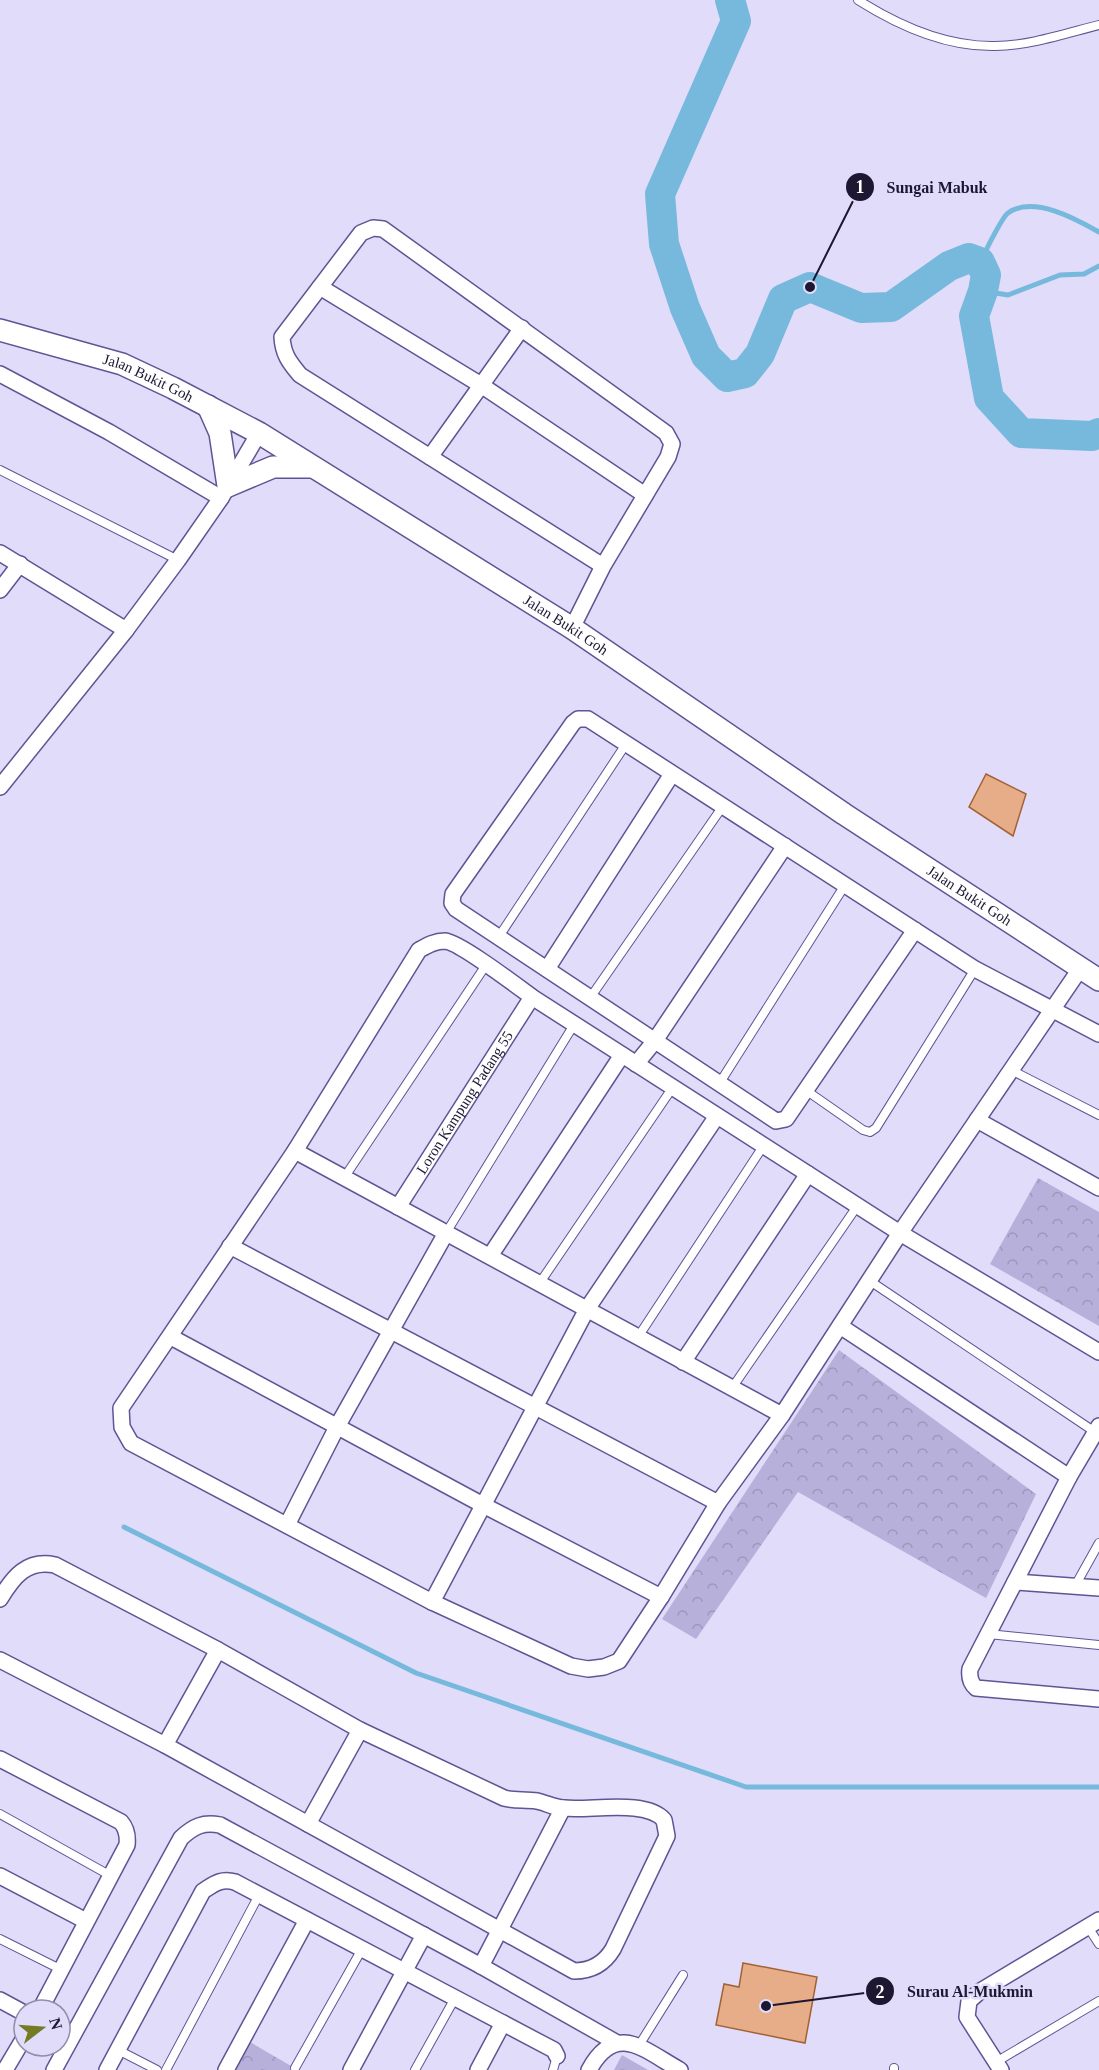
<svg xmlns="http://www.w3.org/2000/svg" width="1099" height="2070" font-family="Georgia,serif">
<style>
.forest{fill:url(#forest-crowns)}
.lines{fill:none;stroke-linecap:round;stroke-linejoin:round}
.stream{stroke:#76b9dd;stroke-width:5}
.river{stroke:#76b9dd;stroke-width:30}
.building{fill:#e7ac88;stroke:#a36235;stroke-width:1.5}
.service-casing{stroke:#625394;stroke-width:10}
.minor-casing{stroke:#625394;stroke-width:18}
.secondary-casing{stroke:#625394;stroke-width:24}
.service{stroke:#fff;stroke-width:8}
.minor{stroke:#fff;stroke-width:15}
.secondary{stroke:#fff;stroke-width:21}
.labels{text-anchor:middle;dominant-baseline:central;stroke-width:5;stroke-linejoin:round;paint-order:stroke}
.street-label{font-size:15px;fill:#1d1732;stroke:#e1dcfa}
.leader{fill:none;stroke:#1d1732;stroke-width:2}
.callout-dot{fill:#1d1732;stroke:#e1dcfa;stroke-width:2}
.mark-label{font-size:18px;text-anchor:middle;font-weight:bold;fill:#fff}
.callout-label{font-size:16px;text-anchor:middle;font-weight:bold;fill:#1d1732;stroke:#e1dcfa;stroke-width:5;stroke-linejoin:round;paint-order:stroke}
</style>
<defs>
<pattern id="forest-crowns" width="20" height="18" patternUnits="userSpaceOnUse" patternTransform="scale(1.5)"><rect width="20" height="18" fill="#b7b0db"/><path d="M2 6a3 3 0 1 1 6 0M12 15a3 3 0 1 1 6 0" fill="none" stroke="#9d97bc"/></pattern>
</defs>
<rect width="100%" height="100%" fill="#e1dcfa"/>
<g class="forest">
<polygon points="1038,1178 1099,1212 1099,1326 990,1264"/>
<polygon points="839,1350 1036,1494 986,1598 798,1492 696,1639 662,1619"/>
<polygon points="243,2038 298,2070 226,2070"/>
<polygon points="622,2055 648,2070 614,2070"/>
</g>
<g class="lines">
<g class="stream">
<path d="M980,262c5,-9 21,-44 28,-49 25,-18 68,6 91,19"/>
<polyline points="983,291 1008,295 1060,275 1084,274 1099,266"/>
<polyline points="124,1527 416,1673 746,1787 1099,1787"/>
</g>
<polyline class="river" points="730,0 736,21 660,194 664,244 685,308 706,356 727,377 745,373 760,354 783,299 810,287 861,308 891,307 949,266 969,258 980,262 986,275 983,291 974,316 989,398 1021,433 1092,436 1099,433"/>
</g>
<g class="building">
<polygon points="986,774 1026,794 1013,836 969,807"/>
<polygon points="743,1963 817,1977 805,2043 716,2025 724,1984 739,1987"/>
</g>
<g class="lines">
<g class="service-casing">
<g id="service">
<path d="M858,0c41,26 88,47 137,46 33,0 72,-13 104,-21"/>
<polyline points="0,470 178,560"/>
<polyline points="498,938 626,744"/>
<polyline points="590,998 723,806"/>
<polyline points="1011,1070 1099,1115"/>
<polyline points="719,1084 845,885"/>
<polyline points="807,1091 863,1130 870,1132 876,1128 975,969"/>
<polyline points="344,1178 486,965"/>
<polyline points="446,1233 575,1023"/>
<polyline points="870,1281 1095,1432"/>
<polyline points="539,1284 673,1087"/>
<polyline points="638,1337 764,1145"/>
<polyline points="732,1388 858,1205"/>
<polyline points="1075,1586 1099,1543"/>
<polyline points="988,1634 1099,1645"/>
<polyline points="0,1814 111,1876"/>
<polyline points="1088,1927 1099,1944"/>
<polyline points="0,1939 62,1970"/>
<polyline points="638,2047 683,1975"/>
<polyline points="118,2050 157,2070"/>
<polyline points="996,2062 1099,2001"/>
<polyline points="295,2068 362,1949"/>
<polyline points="166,2070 259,1895"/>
<polyline points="415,2070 455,1998"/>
<polyline points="553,2070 557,2056"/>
<polyline points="894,2070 894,2068"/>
</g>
</g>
<g class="minor-casing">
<g id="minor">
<polyline points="320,287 481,385 645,495"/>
<polyline points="0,374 109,432 221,498"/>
<polyline points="430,457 522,328"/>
<polyline points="0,553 126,630"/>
<polyline points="0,590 20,564"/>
<path d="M572,628l31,-62 65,-109 4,-13 -6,-11 -283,-204 -10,-1 -12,5 -79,104c1,17 7,25 18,38l303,191"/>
<polyline points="0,787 126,630 178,560 221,498 259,433"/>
<polyline points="915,930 786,1119 776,1121 456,909 452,903 453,894 573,723 578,719 588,719 975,969 1099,1034"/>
<polyline points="547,969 672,774"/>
<path d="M1080,969l-180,264 -118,182 -64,88 -57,94 -42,64 -15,6 -16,2 -17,-3 -139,-64 -301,-159 -9,-16 -1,-19 174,-257 124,-201c9,-5 16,-9 26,-9 14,1 72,45 87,56l368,236 199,119"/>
<polyline points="636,1064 654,1042 785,846"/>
<polyline points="977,1120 1099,1188"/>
<polyline points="295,1151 782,1415"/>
<path id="s1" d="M398,1207l134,-210"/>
<polyline points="230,1246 718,1503"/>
<polyline points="490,1256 622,1055"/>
<polyline points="840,1326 1069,1477"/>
<polyline points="171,1337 483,1505 661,1597"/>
<polyline points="683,1362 808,1174"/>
<path d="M1099,1426l-30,51 -99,192c-1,8 0,14 6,19l123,11"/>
<polyline points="287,1525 338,1425 446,1233"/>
<polyline points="1015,1582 1099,1588"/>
<path d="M0,1599c13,-22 27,-40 55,-34l163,85 142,80 144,68c11,3 21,1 33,3 9,2 18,7 27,7 26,3 82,-9 100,12l3,16 -54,113c-9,15 -22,22 -39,22l-409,-226 -165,-85"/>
<polyline points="432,1602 587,1309 717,1116"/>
<polyline points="165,1745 218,1650"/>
<path d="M0,1759l121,63c6,7 7,14 6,23l-87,165"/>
<polyline points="308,1824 360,1730"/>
<polyline points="0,1876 86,1921"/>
<polyline points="481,1966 563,1808"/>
<polyline points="0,2000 24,2013"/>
<polyline points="5,2070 24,2038"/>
<path d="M54,2070l127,-232c13,-12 22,-16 39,-13l261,141 136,77"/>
<path d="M107,2070l96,-179c11,-7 18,-13 32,-9l319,168 3,6"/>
<polyline points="226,2070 307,1920"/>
<polyline points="351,2070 424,1935"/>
<polyline points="478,2070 503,2023"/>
<path d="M589,2070c27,-49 55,-20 91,0"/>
<polyline points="1001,2070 967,2017 969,2001 979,1992 1099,1920"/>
</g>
</g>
<g class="secondary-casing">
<g id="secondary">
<path id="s2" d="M0,330l122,34 51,24 86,45 313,195 272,186 255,166"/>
<polyline points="208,406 220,433 228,486 273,467 312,467"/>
</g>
</g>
<use href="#service" class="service"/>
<use href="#minor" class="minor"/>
<use href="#secondary" class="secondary"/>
</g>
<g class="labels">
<g class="street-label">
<text stroke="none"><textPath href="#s2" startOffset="156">Jalan Bukit Goh</textPath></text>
<text stroke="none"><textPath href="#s2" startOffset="642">Jalan Bukit Goh</textPath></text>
<text stroke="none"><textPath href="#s2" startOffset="1128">Jalan Bukit Goh</textPath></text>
<text stroke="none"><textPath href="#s1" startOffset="124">Loron Kampung Padang 55</textPath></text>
</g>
</g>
<path class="leader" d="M810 287L860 187M766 2006L880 1991"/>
<g class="callout-dot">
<circle cx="810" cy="287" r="6"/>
<circle cx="766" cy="2006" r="6"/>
<circle cx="860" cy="187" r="15"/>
<circle cx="880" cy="1991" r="15"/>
</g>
<g class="mark-label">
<text x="860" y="193">1</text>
<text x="880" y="1998">2</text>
</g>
<g class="callout-label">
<text x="937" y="193">Sungai Mabuk</text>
<text x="970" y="1997">Surau Al-Mukmin</text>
</g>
<g transform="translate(42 2028) rotate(73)"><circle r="28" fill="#e1dcfa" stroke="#938daa" stroke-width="1.5"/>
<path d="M0-4.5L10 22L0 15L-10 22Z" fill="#757b25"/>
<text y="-9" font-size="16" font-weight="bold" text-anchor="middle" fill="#1d1732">N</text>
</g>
</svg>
